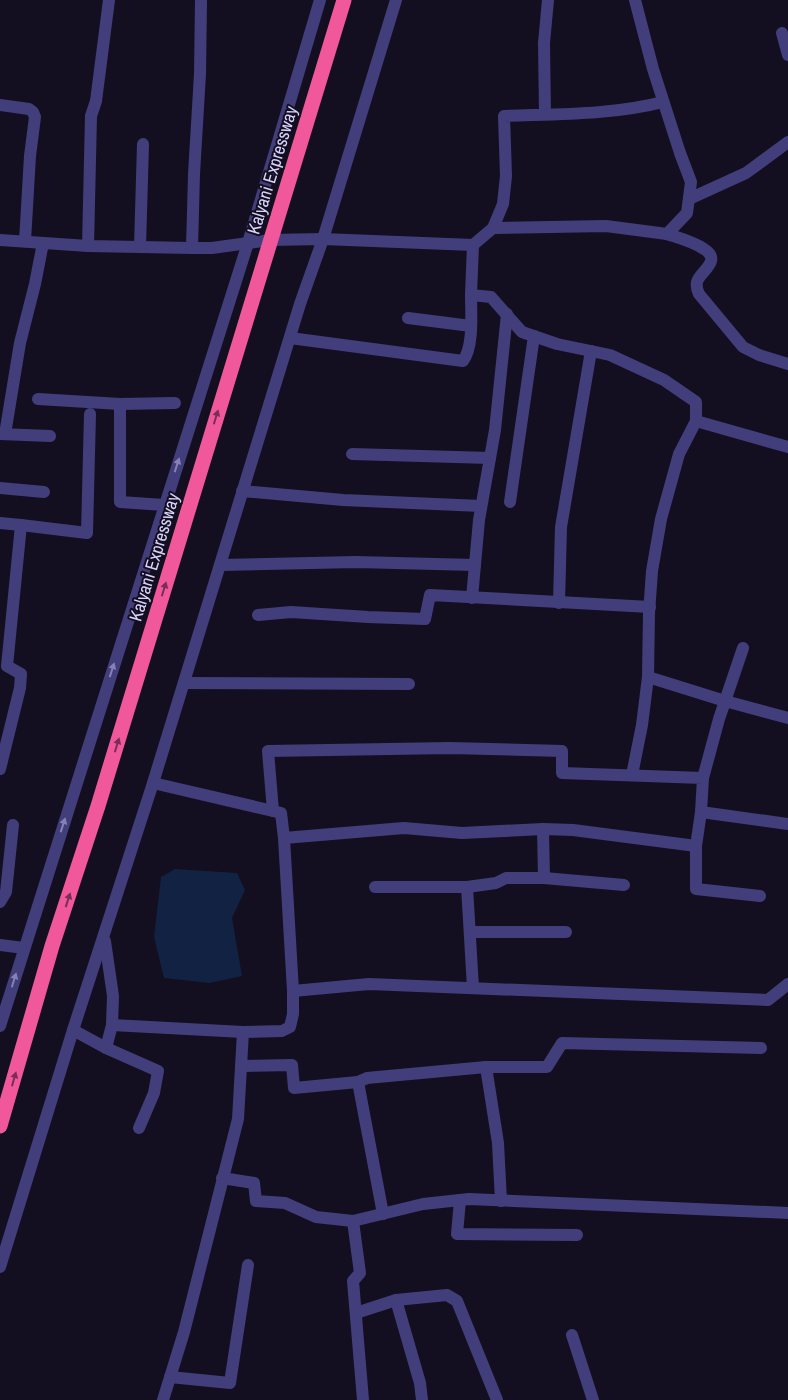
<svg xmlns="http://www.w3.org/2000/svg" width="788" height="1400" font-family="'Archivo Narrow',sans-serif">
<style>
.water{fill:#112242}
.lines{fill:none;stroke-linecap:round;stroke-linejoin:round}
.minor{stroke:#423e7b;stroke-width:12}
.highway{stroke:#f1579b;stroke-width:15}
.oneway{fill:#772f57}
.oneway2{fill:#8681b5}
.labels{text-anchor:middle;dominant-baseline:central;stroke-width:4;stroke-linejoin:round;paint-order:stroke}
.street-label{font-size:18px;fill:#d8d2fb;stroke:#130f20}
</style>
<rect width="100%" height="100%" fill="#130f20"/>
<polygon class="water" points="175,869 237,873 245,890 232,918 242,976 210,983 164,978 154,937 161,877"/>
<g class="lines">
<g class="minor">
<polyline points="782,33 788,55"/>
<polyline points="0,105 29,109 33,112 35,117 30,156 25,241"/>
<polyline points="545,114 544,43 548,0"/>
<polyline points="689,199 746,173 788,142"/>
<path d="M493,228l10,-24 3,-28 -2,-60c53,-2 108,-1 159,-14"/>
<path d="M667,234c12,4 27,8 37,15 19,12 -5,23 -7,33 -1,5 0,8 2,12l44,53 16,8 29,9"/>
<polyline points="0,240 88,246 192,248 212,248 270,240 323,239 473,245"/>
<polyline points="88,246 91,116 96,101 109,0"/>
<polyline points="140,247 143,144"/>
<polyline points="192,248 194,174 200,74 201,0"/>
<polyline points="408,318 471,326"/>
<path d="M290,338l173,23c11,-15 8,-48 8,-66"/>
<polyline points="38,399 120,404 175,403"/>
<polyline points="120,404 120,502 164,505"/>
<polyline points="696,421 788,447"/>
<polyline points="0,434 50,436"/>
<polyline points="5,434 20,343 35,284 43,243"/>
<polyline points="352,454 490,458"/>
<polyline points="0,488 44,492"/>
<polyline points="242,491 343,500 481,506"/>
<polyline points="510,502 534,336"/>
<polyline points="0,523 21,525 7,666 21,674 20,688 0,769"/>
<polyline points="21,525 87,533 90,414"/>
<polyline points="220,565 356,562 475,565"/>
<polyline points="472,598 479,520 495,430 507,314"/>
<polyline points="559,603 561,527 591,351"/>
<polyline points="258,615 291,612 368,617 425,619 430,595 650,607"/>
<polyline points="648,677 725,701 788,718"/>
<polyline points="184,683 409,684"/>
<polyline points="632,775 642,725 648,677 649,613 652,571 661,519 679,454 696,421 696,402 664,380 610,355 557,344 522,332 491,297 471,295 473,245 493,228 606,226 667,234 687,213 691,182 680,153 653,69 635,0"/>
<polyline points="703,778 719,719 743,648"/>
<polyline points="153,783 273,811 268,751 450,748 562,751 562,773 703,778 701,812 788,824"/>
<polyline points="273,811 281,813 284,838 404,828 462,833 543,829"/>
<polyline points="701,812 696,846 696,889 760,896"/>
<polyline points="284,838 293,991"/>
<polyline points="544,878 543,829 573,830 696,846"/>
<polyline points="375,887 467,887 473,988"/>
<polyline points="467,887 496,883 506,878 544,878 624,885"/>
<polyline points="0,902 6,892 13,825"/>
<polyline points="470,932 566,932"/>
<polyline points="105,941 113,996 112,1025 106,1048"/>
<polyline points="0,945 24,948"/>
<polyline points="112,1025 243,1032"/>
<polyline points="0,1026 248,243 320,0"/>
<polyline points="73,1030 106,1048 158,1071 154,1093 139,1128"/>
<polyline points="241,1066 292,1065 294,1088 358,1082 367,1078 486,1067"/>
<polyline points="358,1082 383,1214"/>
<polyline points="222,1178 254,1183 256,1201 285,1203 316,1217 353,1221 423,1204 469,1199 788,1213"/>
<polyline points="460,1200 457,1234 577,1235"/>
<polyline points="501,1201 498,1143 486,1067 547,1067 562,1043 761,1048"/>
<polyline points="353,1221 360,1273 353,1281 363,1400"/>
<polyline points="0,1267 73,1030 153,783 300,304 323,239 396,0"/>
<polyline points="396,1300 420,1383 422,1400"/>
<polyline points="356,1313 396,1300 447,1295 457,1301 497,1400"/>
<polyline points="572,1335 593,1400"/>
<polyline points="170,1377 230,1383 248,1265"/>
<polyline points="163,1400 184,1332 238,1119 243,1032 282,1031 290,1027 293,1014 293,991 369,984 768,1000 788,984"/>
</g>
<polyline class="highway" points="0,1126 52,946 98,806 344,0"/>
</g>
<defs><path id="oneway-solid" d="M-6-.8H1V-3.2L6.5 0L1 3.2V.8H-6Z" transform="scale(1.25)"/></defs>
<g class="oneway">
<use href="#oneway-solid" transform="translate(216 417) rotate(-73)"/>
<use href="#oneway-solid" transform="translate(164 589) rotate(-73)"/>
<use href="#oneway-solid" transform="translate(117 745) rotate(-73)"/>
<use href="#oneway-solid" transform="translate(68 900) rotate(-72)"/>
<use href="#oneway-solid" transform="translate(14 1079) rotate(-74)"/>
</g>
<g class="oneway2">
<use href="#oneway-solid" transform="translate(177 465) rotate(-72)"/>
<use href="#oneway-solid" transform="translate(112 670) rotate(-72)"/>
<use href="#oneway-solid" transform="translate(63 825) rotate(-72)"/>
<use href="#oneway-solid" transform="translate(14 980) rotate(-73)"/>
</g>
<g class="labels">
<g class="street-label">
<text transform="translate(272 170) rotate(-73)">Kalyani Expressway</text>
<text transform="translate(154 557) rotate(-73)">Kalyani Expressway</text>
</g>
</g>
</svg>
